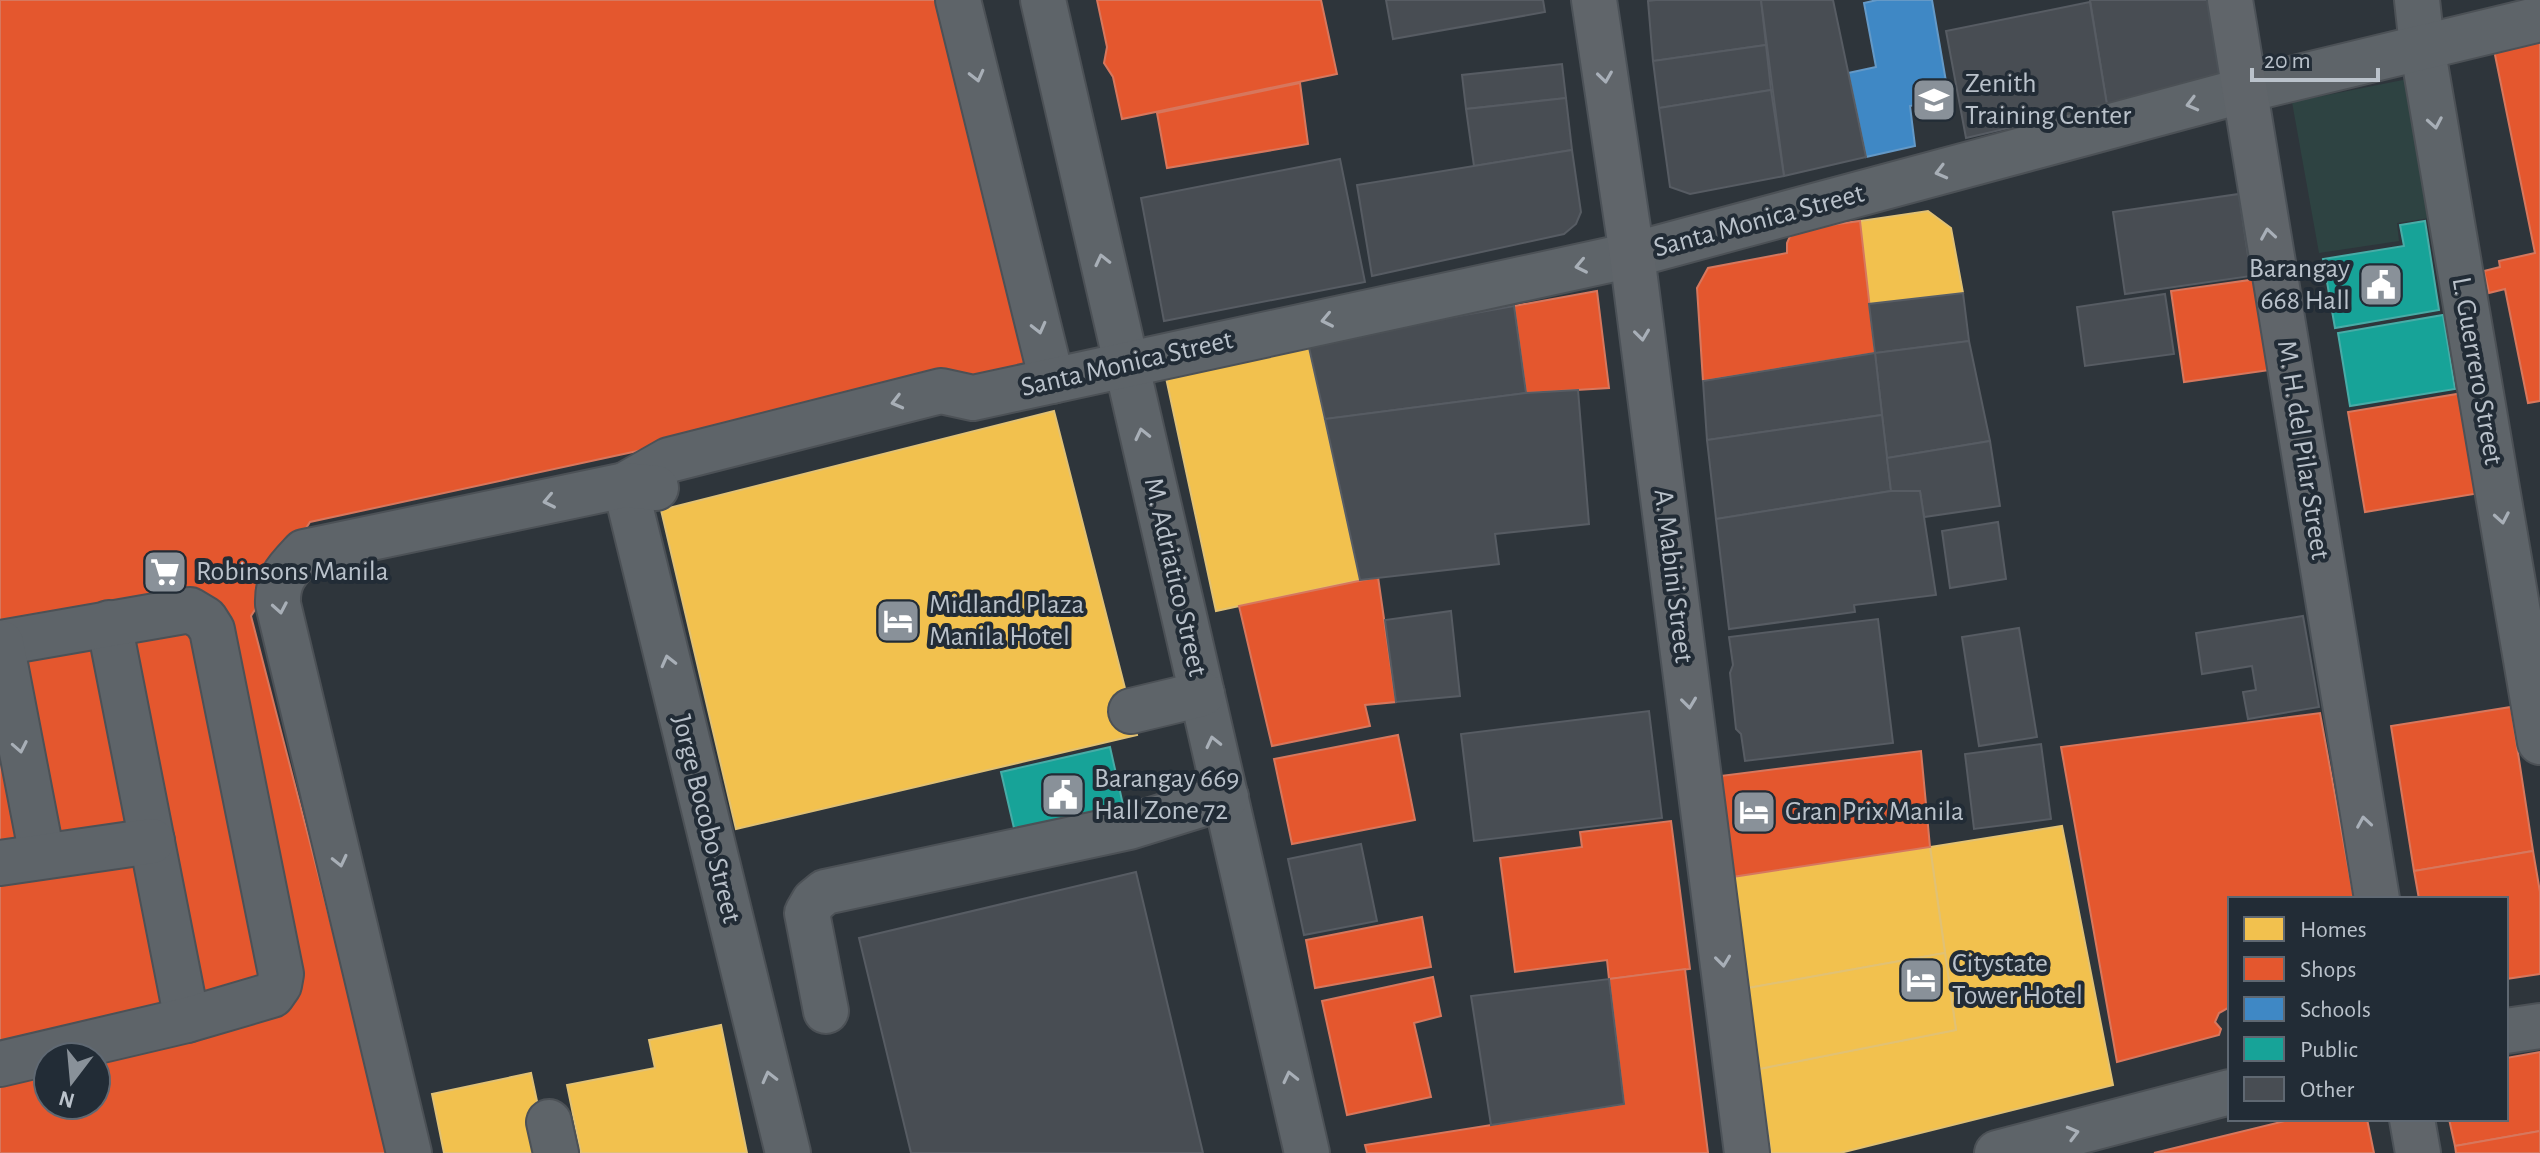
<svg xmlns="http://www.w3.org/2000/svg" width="2540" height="1153" font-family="'Alegreya Sans',sans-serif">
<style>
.green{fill:#2e4342}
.homes{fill:#f2c14e;stroke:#e1c174;stroke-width:2}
.shops{fill:#e4572e;stroke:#d7775d;stroke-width:2;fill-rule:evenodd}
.schools{fill:#3f88c5;stroke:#6499c7;stroke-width:2}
.public{fill:#17a398;stroke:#48aca7;stroke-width:2}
.building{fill:#484d53;stroke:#575c63;stroke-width:2}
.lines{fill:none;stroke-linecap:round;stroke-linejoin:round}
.minor-casing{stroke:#4c5156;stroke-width:48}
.major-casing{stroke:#4c5258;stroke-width:48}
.minor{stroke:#5e6469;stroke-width:44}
.major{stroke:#60656a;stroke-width:44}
.oneway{stroke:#a8afb7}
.oneway2{stroke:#a8afb8}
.labels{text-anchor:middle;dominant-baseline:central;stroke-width:8;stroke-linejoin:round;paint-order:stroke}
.poi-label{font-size:28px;fill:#bac2cb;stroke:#222c36;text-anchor:start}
.street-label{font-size:28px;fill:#bac2cb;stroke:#222c36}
</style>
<rect width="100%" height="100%" fill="#2e353b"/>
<polygon class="green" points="2408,79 2430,218 2397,223 2399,241 2319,253 2292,102"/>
<g class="homes">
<polygon points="1928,211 1951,228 1963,293 1869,304 1860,221"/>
<polygon points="1308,343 1360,580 1216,611 1165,373"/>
<polygon points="1054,411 1137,735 736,829 661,510"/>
<polygon points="2062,826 2113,1085 1840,1153 1771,1153 1759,1069 1956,1030 1930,847"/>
<polygon points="1930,847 1945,953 1748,988 1732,877"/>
<polygon points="1945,953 1956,1030 1759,1069 1748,988"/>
<polygon points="721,1025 747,1153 581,1153 567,1085 655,1068 649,1040"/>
<polygon points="531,1073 548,1153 444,1153 432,1094"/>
</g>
<g class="shops">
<path d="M0,0h947l92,364 -729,158 -59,94 104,400 32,137h-387zM48,1057h48v48h-48z"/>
<polygon points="1097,0 1321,0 1337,74 1122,119 1113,77 1104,63 1107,47"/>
<polygon points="2540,35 2540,401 2528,403 2505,289 2489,293 2484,271 2500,267 2499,261 2535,253 2493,45"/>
<polygon points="1300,83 1308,144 1167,168 1157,113"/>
<polygon points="1860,221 1875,353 1703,381 1697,288 1708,268 1787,253 1787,243 1791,234 1800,229"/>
<polygon points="2257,279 2270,370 2184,382 2171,291"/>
<polygon points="1597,291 1609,388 1526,393 1514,306"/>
<polygon points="2463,393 2480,493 2365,512 2348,412"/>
<polygon points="1378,577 1396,702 1365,705 1370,726 1272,746 1239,606"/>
<polygon points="2511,707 2533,851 2414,871 2391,726"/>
<polygon points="2320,713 2354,899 2230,899 2230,1007 2219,1013 2215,1022 2221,1029 2219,1035 2117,1062 2061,747"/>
<polygon points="1398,735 1415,820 1292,844 1274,759"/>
<polygon points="1921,751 1930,847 1732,877 1720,776"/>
<polygon points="1671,821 1690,969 1609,979 1607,960 1515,972 1500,858 1582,847 1580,832"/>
<polygon points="2533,851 2540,892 2540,974 2506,979 2506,899 2419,899 2414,871"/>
<polygon points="1422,917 1431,967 1315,988 1306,940"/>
<polygon points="1685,969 1708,1153 1367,1153 1365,1145 1624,1104 1609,979"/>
<polygon points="1433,977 1441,1016 1414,1023 1431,1097 1347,1115 1322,1001"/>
<polygon points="2540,1052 2540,1131 2455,1146 2449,1119 2506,1119 2506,1058"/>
<polygon points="2293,1119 2367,1119 2374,1153 2154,1153"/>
<polygon points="2540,1131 2540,1153 2456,1153 2455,1146"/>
</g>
<polygon class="schools" points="1877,0 1932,0 1949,99 1910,106 1915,146 1866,157 1848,73 1876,67 1864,3"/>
<g class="public">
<polygon points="2425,221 2439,310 2335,328 2323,259 2404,246 2400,225"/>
<polygon points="2443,315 2455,389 2350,406 2338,333"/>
<polygon points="1110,747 1126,818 1017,841 1001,772"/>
</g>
<g class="building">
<polygon points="1386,0 1543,0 1545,12 1393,39"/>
<polygon points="1656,0 1761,0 1766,45 1653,61 1648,1"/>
<polygon points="1761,0 1833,0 1866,157 1784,176"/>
<polygon points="2090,0 2212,0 2224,69 2213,83 2107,105"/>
<polygon points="2090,2 2107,105 1966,138 1946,31"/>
<polygon points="1766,45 1771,90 1659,108 1653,61"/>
<polygon points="1562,64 1566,98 1466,109 1462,75"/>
<polygon points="1771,90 1784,176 1690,194 1670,187 1659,108"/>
<polygon points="1566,98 1572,150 1474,166 1466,109"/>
<polygon points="1572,150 1581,212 1576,224 1564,234 1372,276 1357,185"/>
<polygon points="1340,159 1365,282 1164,321 1141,198"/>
<polygon points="2239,194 2251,276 2125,294 2113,212"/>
<polygon points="1963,293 1969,341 1875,353 1869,304"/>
<polygon points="2165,294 2174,354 2085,366 2077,307"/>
<polygon points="1514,306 1526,393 1325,419 1308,343"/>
<polygon points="1969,341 1990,441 1887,458 1875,353"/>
<polygon points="1875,353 1882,415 1707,440 1703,381"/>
<polygon points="1578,390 1589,524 1495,534 1499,564 1360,580 1325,419 1526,393"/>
<polygon points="1882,415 1891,491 1716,519 1707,440"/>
<polygon points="1990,441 2000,506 1924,517 1920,491 1891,491 1887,458"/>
<polygon points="1891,491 1920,491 1936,595 1854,605 1855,612 1729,629 1716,519"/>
<polygon points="1998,522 2006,579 1950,588 1942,531"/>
<polygon points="1451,611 1460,696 1396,702 1385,620"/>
<polygon points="2303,616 2319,707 2248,719 2243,692 2256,690 2252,666 2202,674 2196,633"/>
<polygon points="1878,619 1893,743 1745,761 1741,734 1736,729 1730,673 1733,665 1729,637"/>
<polygon points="2019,628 2037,737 1979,746 1962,637"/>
<polygon points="1649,711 1662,818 1474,841 1461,734"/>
<polygon points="2041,744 2051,819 1974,829 1965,754"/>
<polygon points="1361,844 1377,921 1304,935 1288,859"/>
<polygon points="1136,872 1203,1153 911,1153 859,938"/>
<polygon points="1609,979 1624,1104 1491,1125 1471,996"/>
</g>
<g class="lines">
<g class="minor-casing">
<g id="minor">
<polyline points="958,0 1052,381"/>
<polyline points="1043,0 1307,1153"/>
<polyline points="2417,0 2422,46 2540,742"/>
<polyline points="625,485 669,460 941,391 973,398 1632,255 2245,90 2540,19"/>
<polyline points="625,485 788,1153"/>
<polyline points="109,623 187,1020"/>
<polyline points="0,643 190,610 205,619 212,630 281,974 279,985 272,995 187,1020 0,1064"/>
<polyline points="1,643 42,856"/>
<polyline points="1131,711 1202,694"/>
<polyline points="0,863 152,841"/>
<polyline points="826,1011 807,913 814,901 825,892 1129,827 1226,797"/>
<polyline points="2506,1031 2540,1026"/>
<polyline points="549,1122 556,1153"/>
<path d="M409,1153l-131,-549c-1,-25 9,-34 26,-52l321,-67 31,3"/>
<polyline points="1997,1153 2230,1092"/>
</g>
</g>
<g class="major-casing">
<g id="major">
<polyline points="1594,0 1632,255 1747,1153"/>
<polyline points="2230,0 2377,899"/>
<polyline points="2412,1119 2418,1153"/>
</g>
</g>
<use href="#minor" class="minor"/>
<use href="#major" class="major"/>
</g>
<defs><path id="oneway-chevron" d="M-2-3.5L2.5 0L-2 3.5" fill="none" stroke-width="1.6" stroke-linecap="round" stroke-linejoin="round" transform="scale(2)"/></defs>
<g class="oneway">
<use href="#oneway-chevron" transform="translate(977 76) rotate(76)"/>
<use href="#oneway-chevron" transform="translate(2192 104) rotate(165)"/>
<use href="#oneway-chevron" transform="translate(2435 123) rotate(80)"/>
<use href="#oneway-chevron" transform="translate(1941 172) rotate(165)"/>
<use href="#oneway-chevron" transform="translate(1102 260) rotate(-103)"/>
<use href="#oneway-chevron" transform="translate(1581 266) rotate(168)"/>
<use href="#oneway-chevron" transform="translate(1327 320) rotate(168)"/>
<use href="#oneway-chevron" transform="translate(1039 328) rotate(76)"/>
<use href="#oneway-chevron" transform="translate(897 402) rotate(166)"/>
<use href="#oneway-chevron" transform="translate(1142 434) rotate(-103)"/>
<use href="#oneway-chevron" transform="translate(549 501) rotate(168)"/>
<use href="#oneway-chevron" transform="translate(2502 518) rotate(80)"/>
<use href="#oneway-chevron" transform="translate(280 608) rotate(80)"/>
<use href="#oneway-chevron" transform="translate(668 661) rotate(-104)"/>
<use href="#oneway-chevron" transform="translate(1213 742) rotate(-103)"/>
<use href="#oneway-chevron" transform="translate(20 747) rotate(79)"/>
<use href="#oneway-chevron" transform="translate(340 861) rotate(77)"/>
<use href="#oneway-chevron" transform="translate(769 1077) rotate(-104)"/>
<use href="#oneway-chevron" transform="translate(1290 1077) rotate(-103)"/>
<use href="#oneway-chevron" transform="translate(2073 1133) rotate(-15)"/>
</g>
<g class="oneway2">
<use href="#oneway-chevron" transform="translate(1605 77) rotate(82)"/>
<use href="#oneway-chevron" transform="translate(2268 234) rotate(-99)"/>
<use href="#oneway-chevron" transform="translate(1642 335) rotate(83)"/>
<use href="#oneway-chevron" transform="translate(1689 703) rotate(83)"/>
<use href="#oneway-chevron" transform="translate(2364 822) rotate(-99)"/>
<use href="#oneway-chevron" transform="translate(1723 961) rotate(83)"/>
</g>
<defs>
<g id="school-square" transform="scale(2.3)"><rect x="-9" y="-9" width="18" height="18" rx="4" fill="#899199" stroke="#222c36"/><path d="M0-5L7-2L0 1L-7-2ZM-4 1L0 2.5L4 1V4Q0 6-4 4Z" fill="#fff"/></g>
<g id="civic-square" transform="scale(2.3)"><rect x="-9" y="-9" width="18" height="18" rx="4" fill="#899199" stroke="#222c36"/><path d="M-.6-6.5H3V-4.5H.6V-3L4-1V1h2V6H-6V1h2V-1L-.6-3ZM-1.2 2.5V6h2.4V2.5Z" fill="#fff"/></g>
<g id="supermarket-square" transform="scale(2.3)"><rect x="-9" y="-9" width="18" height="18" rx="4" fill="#899199" stroke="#222c36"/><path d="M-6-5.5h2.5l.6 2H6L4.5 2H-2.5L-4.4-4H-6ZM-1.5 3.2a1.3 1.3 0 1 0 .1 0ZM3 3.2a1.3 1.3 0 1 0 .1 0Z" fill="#fff"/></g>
<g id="hotel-square" transform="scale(2.3)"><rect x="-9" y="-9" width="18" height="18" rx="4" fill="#899199" stroke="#222c36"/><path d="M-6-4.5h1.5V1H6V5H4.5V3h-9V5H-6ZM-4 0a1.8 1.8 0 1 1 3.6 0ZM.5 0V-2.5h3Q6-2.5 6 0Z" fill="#fff"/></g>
</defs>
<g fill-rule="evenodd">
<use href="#school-square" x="1934" y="100"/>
<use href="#civic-square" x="2381" y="285"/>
<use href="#supermarket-square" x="165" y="572"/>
<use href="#hotel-square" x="898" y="621"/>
<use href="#civic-square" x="1063" y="795"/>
<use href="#hotel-square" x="1754" y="812"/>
<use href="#hotel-square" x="1921" y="980"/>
</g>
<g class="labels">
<g class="poi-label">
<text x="1965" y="84">Zenith<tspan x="1965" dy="32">Training Center</tspan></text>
<text x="2350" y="269" text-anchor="end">Barangay<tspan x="2350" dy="32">668 Hall</tspan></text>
<text x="196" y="572">Robinsons Manila</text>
<text x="929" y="605">Midland Plaza<tspan x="929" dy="32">Manila Hotel</tspan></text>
<text x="1094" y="779">Barangay 669<tspan x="1094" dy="32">Hall Zone 72</tspan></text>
<text x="1785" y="812">Gran Prix Manila</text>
<text x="1952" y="964">Citystate<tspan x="1952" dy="32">Tower Hotel</tspan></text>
</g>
<g class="street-label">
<text transform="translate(1759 221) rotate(-15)">Santa Monica Street</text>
<text transform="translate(1127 364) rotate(-13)">Santa Monica Street</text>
<text transform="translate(2477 371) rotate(80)">L. Guerrero Street</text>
<text transform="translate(2303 450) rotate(81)">M. H. del Pilar Street</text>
<text transform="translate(1673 576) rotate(83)">A. Mabini Street</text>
<text transform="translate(1175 577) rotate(77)">M. Adriatico Street</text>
<text transform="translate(706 819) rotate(76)">Jorge Bocobo Street</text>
</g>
</g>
<rect x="2228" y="897" width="280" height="224" fill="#222c36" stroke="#5f6872" stroke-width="2"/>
<rect x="2244" y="917" width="40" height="24" fill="#f2c14e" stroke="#5f6872" stroke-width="2"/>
<text x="2300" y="937" font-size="24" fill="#bac2cb">Homes</text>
<rect x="2244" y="957" width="40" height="24" fill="#e4572e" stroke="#5f6872" stroke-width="2"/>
<text x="2300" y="977" font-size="24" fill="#bac2cb">Shops</text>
<rect x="2244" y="997" width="40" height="24" fill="#3f88c5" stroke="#5f6872" stroke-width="2"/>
<text x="2300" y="1017" font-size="24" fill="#bac2cb">Schools</text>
<rect x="2244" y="1037" width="40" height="24" fill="#17a398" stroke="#5f6872" stroke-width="2"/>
<text x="2300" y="1057" font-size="24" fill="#bac2cb">Public</text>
<rect x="2244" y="1077" width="40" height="24" fill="#484d53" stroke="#5f6872" stroke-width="2"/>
<text x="2300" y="1097" font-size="24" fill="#bac2cb">Other</text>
<g transform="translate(72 1081) rotate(196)"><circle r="38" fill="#222c36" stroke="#5f6872" stroke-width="2"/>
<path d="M0-6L14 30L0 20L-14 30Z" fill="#899199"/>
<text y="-12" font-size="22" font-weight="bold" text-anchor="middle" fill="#bac2cb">N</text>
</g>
<path d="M2252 68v12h126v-12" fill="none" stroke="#bac2cb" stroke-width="4"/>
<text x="2264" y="68" font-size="24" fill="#bac2cb" stroke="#222c36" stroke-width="6" paint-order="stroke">20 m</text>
</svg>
